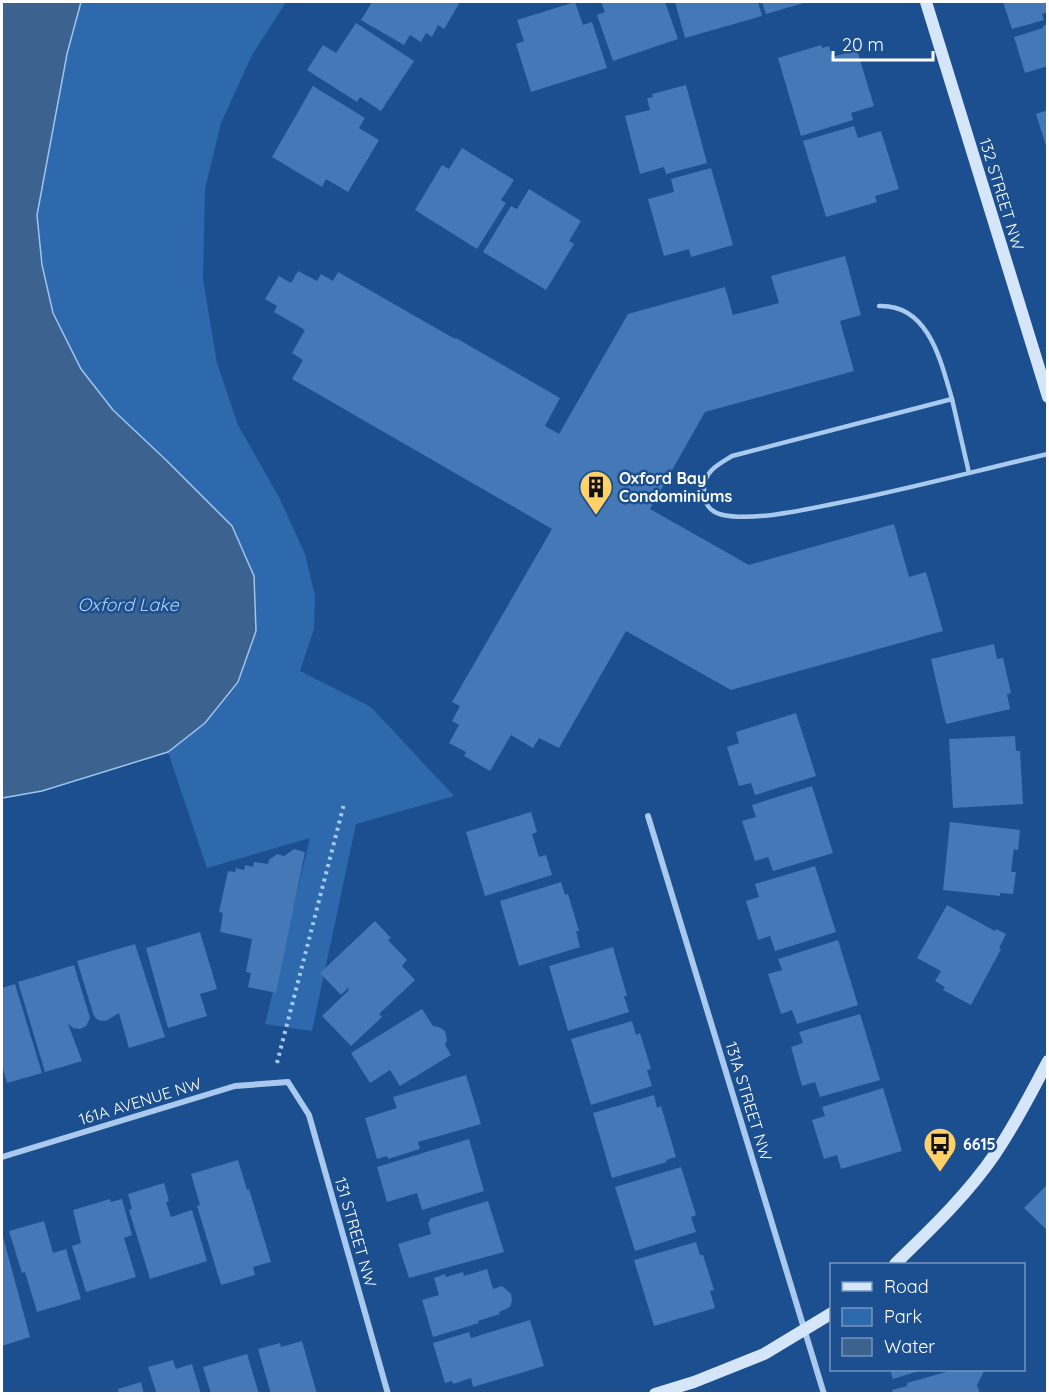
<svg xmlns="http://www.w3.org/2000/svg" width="1049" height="1395" font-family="Quicksand,sans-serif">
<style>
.green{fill:#2e69ad}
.water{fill:#3c6290;stroke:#9cc4f0;stroke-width:1.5}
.building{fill:#4478b7}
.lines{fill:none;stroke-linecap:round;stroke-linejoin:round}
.path{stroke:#a9c9ee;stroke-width:4;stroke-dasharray:3 4.5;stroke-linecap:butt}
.lane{stroke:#a9c9ee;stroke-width:4.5}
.street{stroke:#a9c9ee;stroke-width:6}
.secondary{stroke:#d6e6fa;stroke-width:12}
.labels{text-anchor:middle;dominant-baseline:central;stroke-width:5;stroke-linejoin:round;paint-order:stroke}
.street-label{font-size:16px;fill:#fff;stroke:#1b4f8f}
.poi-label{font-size:16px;font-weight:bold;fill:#fff;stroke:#1b4f8f;text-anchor:start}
.water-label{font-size:18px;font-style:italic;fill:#b5d3f5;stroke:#1b4f8f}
</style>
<rect width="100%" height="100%" fill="#1b4f8f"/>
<polygon class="green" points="2,2 286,2 252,55 221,123 205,189 203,279 217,363 238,425 280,499 305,554 315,596 314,629 300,671 371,707 454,796 356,824 312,1031 265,1024 310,838 207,868 168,752 42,791 2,798"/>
<polygon class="water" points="2,2 81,2 67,54 37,215 42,265 53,313 81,369 113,410 166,460 232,526 254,576 256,631 238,682 205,723 168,752 42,791 2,798"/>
<g class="building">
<polygon points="372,2 460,2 444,29 438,25 432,37 426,33 421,42 410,35 404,45 361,20"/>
<polygon points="575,2 583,25 592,22 607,68 531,92 516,44 524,41 517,20"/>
<polygon points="601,2 665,2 678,39 613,61 597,15 605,12"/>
<polygon points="675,2 758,2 762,16 685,38"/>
<polygon points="762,2 807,2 766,14"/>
<polygon points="1003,2 1048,2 1048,12 1042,14 1044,20 1012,29"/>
<polygon points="356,23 414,61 381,111 360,97 357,102 307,70 323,45 336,53"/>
<polygon points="1048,24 1048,66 1025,73 1014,37 1043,28 1043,26"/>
<polygon points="821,45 822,48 829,46 832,57 857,50 874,106 851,113 853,120 801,136 778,58"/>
<polygon points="686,85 707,163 666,174 664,167 640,174 625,116 650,110 647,98 653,97 652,94"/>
<polygon points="313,86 365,118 359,128 379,140 348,192 326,179 322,187 272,157"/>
<polygon points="1048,110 1048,149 1047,149 1036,114"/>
<polygon points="854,126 858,138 881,131 899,189 875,196 877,202 826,217 803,141"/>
<polygon points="462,148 514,180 501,200 506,203 477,249 415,210 442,165 449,169"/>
<polygon points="711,168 733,245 691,257 689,249 664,256 648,199 674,192 671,179"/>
<polygon points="529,189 581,221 569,241 574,244 546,290 483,252 511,206 517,209"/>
<polygon points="845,256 861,315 840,321 854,371 705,412 650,509 749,565 894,524 909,577 926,572 943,631 731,690 626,631 559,748 539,738 533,748 511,735 490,771 464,756 466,752 449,743 459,725 452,721 460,706 452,702 552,529 292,379 303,360 292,353 305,330 274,312 277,306 265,299 279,276 291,283 298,271 317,281 321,274 333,281 338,272 455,339 456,338 560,398 545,426 559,434 628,314 725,287 733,315 779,303 771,276"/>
<polygon points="994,644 997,659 1003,658 1011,693 1007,694 1010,709 946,724 931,659"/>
<polygon points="796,713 816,776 755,795 751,783 739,786 727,747 739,743 736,732"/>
<polygon points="1015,736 1016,751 1020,751 1023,804 953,808 949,739"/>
<polygon points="812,786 833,853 773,871 768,857 755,861 742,821 756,817 752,805"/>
<polygon points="531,812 537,832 532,834 539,857 546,855 552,875 485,896 466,832"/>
<polygon points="950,822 1020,830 1018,850 1014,849 1011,872 1016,872 1013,894 1000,893 1000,896 943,890"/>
<polygon points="294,849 305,852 276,993 248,987 251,973 246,972 252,939 220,932 223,913 219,912 228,871 235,872 236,868 244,870 245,865 253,867 254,862 268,864 269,860 277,854 284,856"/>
<polygon points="815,866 836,932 775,951 770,936 758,940 746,901 759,897 755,884"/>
<polygon points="561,882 565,895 568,894 579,931 576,931 580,947 519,966 500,901"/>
<polygon points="947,905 995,931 996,929 1006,934 999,948 1001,949 971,1005 943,990 945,987 935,981 941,971 917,958"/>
<polygon points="375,921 391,938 388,940 407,960 402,966 415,980 379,1014 382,1017 351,1046 322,1016 349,990 348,988 341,995 320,973"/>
<polygon points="200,932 217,989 200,994 207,1016 168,1028 146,948"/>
<polygon points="838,940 858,1005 797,1024 792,1010 781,1014 768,974 782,970 778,959"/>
<polygon points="135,944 165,1037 129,1048 119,1013 106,1021 98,1020 94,1016 77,961"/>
<polygon points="613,947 627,996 624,996 629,1012 568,1031 549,966"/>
<polygon points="74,965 90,1018 86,1026 80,1029 73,1028 68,1024 82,1061 45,1072 18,982"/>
<polygon points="15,984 42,1073 7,1083 2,1065 2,988"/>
<polygon points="422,1009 433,1026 439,1027 445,1031 447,1040 445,1045 451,1055 400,1086 390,1070 370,1083 351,1053"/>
<polygon points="860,1014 880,1080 820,1097 815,1082 802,1086 791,1047 803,1043 799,1032"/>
<polygon points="632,1021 636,1035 640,1033 651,1069 647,1070 652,1086 591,1105 571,1039"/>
<polygon points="466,1075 481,1124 418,1142 420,1149 388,1159 387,1156 377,1159 365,1118 397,1108 393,1097"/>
<polygon points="883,1088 902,1151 841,1169 837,1155 824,1159 812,1120 825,1116 822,1107"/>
<polygon points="654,1095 657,1108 661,1106 676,1157 666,1160 667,1162 612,1178 593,1113"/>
<polygon points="469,1139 484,1191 422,1210 417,1193 387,1202 377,1167"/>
<polygon points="238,1160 247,1190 249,1189 271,1262 253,1267 255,1275 221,1285 197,1206 200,1205 191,1174"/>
<polygon points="681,1167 696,1215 691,1217 696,1232 635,1251 615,1187"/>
<polygon points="164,1183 169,1201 166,1202 171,1217 192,1210 207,1261 150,1279 129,1210 132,1209 128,1194"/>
<polygon points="1048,1184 1048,1231 1024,1208"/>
<polygon points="110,1199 111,1202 122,1199 132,1235 124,1238 136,1277 86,1292 72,1246 81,1243 73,1210"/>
<polygon points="488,1201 504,1252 409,1278 398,1244 431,1234 428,1223 431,1218"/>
<polygon points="44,1221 53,1253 66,1249 81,1299 37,1312 25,1272 22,1273 9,1231"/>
<polygon points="2,1233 30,1337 2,1346"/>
<polygon points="696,1242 700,1255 703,1255 714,1290 710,1291 715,1308 654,1326 634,1260"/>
<polygon points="487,1269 493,1289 502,1286 511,1294 512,1300 510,1307 499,1312 500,1314 478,1321 479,1323 433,1337 422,1300 439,1295 434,1278 445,1274 446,1277 463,1272 464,1276"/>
<polygon points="530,1320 544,1366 473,1387 471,1378 453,1384 452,1381 445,1383 433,1343 469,1332 471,1338"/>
<polygon points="302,1341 317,1394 271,1394 258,1349 280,1343 281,1347"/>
<polygon points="247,1354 259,1394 211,1394 203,1367"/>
<polygon points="173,1360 176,1369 192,1364 201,1394 157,1394 148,1367"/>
<polygon points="890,1370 922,1370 893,1379"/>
<polygon points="953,1370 981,1370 984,1371 977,1385 980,1394 893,1394 892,1390 907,1386 907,1383"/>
<polygon points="141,1382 144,1394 119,1394 118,1389"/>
</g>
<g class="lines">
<polyline class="path" points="277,1063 344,804"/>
<g class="lane">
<path d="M879,306c50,-2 62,56 73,93"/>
<path d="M969,473l-17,-74 -220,57c-13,8 -28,15 -28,33 -1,13 5,23 19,26 29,6 76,-4 105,-10 74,-14 147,-34 220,-51"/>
</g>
<g class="street">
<polyline points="648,816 824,1394"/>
<polyline points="2,1157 235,1086 288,1082 309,1115 388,1394"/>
</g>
<g class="secondary">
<polyline points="926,2 1048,397"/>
<path d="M895,1264c35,-34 72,-69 100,-110 20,-29 36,-61 53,-93"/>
<polyline points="655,1394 694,1382 764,1354 832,1313"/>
</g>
</g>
<defs>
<g id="building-pin" transform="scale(1.725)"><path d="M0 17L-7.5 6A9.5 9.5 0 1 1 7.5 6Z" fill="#ffd166" stroke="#1b4f8f"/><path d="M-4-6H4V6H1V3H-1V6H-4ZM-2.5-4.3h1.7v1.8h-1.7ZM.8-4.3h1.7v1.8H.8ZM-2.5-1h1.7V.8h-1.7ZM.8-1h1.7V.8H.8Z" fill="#111"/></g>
<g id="bus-pin" transform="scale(1.725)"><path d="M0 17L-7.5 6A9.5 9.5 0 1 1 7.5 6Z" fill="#ffd166" stroke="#1b4f8f"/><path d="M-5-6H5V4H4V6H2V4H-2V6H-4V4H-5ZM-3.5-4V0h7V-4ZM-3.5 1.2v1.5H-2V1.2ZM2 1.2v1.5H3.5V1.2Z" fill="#111"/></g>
</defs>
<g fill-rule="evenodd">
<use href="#building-pin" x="596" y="487"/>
<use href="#bus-pin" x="940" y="1144"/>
</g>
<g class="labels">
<g class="street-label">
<text transform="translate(1002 194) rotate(73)">132 STREET NW</text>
<text transform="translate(140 1101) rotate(-17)">161A AVENUE NW</text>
<text transform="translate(749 1101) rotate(73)">131A STREET NW</text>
<text transform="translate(356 1232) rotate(74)">131 STREET NW</text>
</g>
<g class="poi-label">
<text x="619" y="478">Oxford Bay<tspan x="619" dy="18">Condominiums</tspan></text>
<text x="963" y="1144">6615</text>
</g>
<g class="water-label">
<text x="128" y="604">Oxford Lake</text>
</g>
</g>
<rect width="1049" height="1395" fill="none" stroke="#ffffff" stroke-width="6"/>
<rect x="830" y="1263" width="195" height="108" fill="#1b4f8f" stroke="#7695bc" stroke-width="1.5"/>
<rect x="842" y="1282" width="30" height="9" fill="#d6e6fa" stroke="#7695bc" stroke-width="1.5"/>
<text x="884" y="1293" font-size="18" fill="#ffffff">Road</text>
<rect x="842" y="1308" width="30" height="18" fill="#2e69ad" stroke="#7695bc" stroke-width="1.5"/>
<text x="884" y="1323" font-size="18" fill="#ffffff">Park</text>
<rect x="842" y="1338" width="30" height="18" fill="#3c6290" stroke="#7695bc" stroke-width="1.5"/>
<text x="884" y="1353" font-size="18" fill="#ffffff">Water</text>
<path d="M833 51v9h100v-9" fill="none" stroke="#ffffff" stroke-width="3"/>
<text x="842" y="51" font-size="18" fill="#ffffff" stroke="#1b4f8f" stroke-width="4.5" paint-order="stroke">20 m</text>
</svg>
